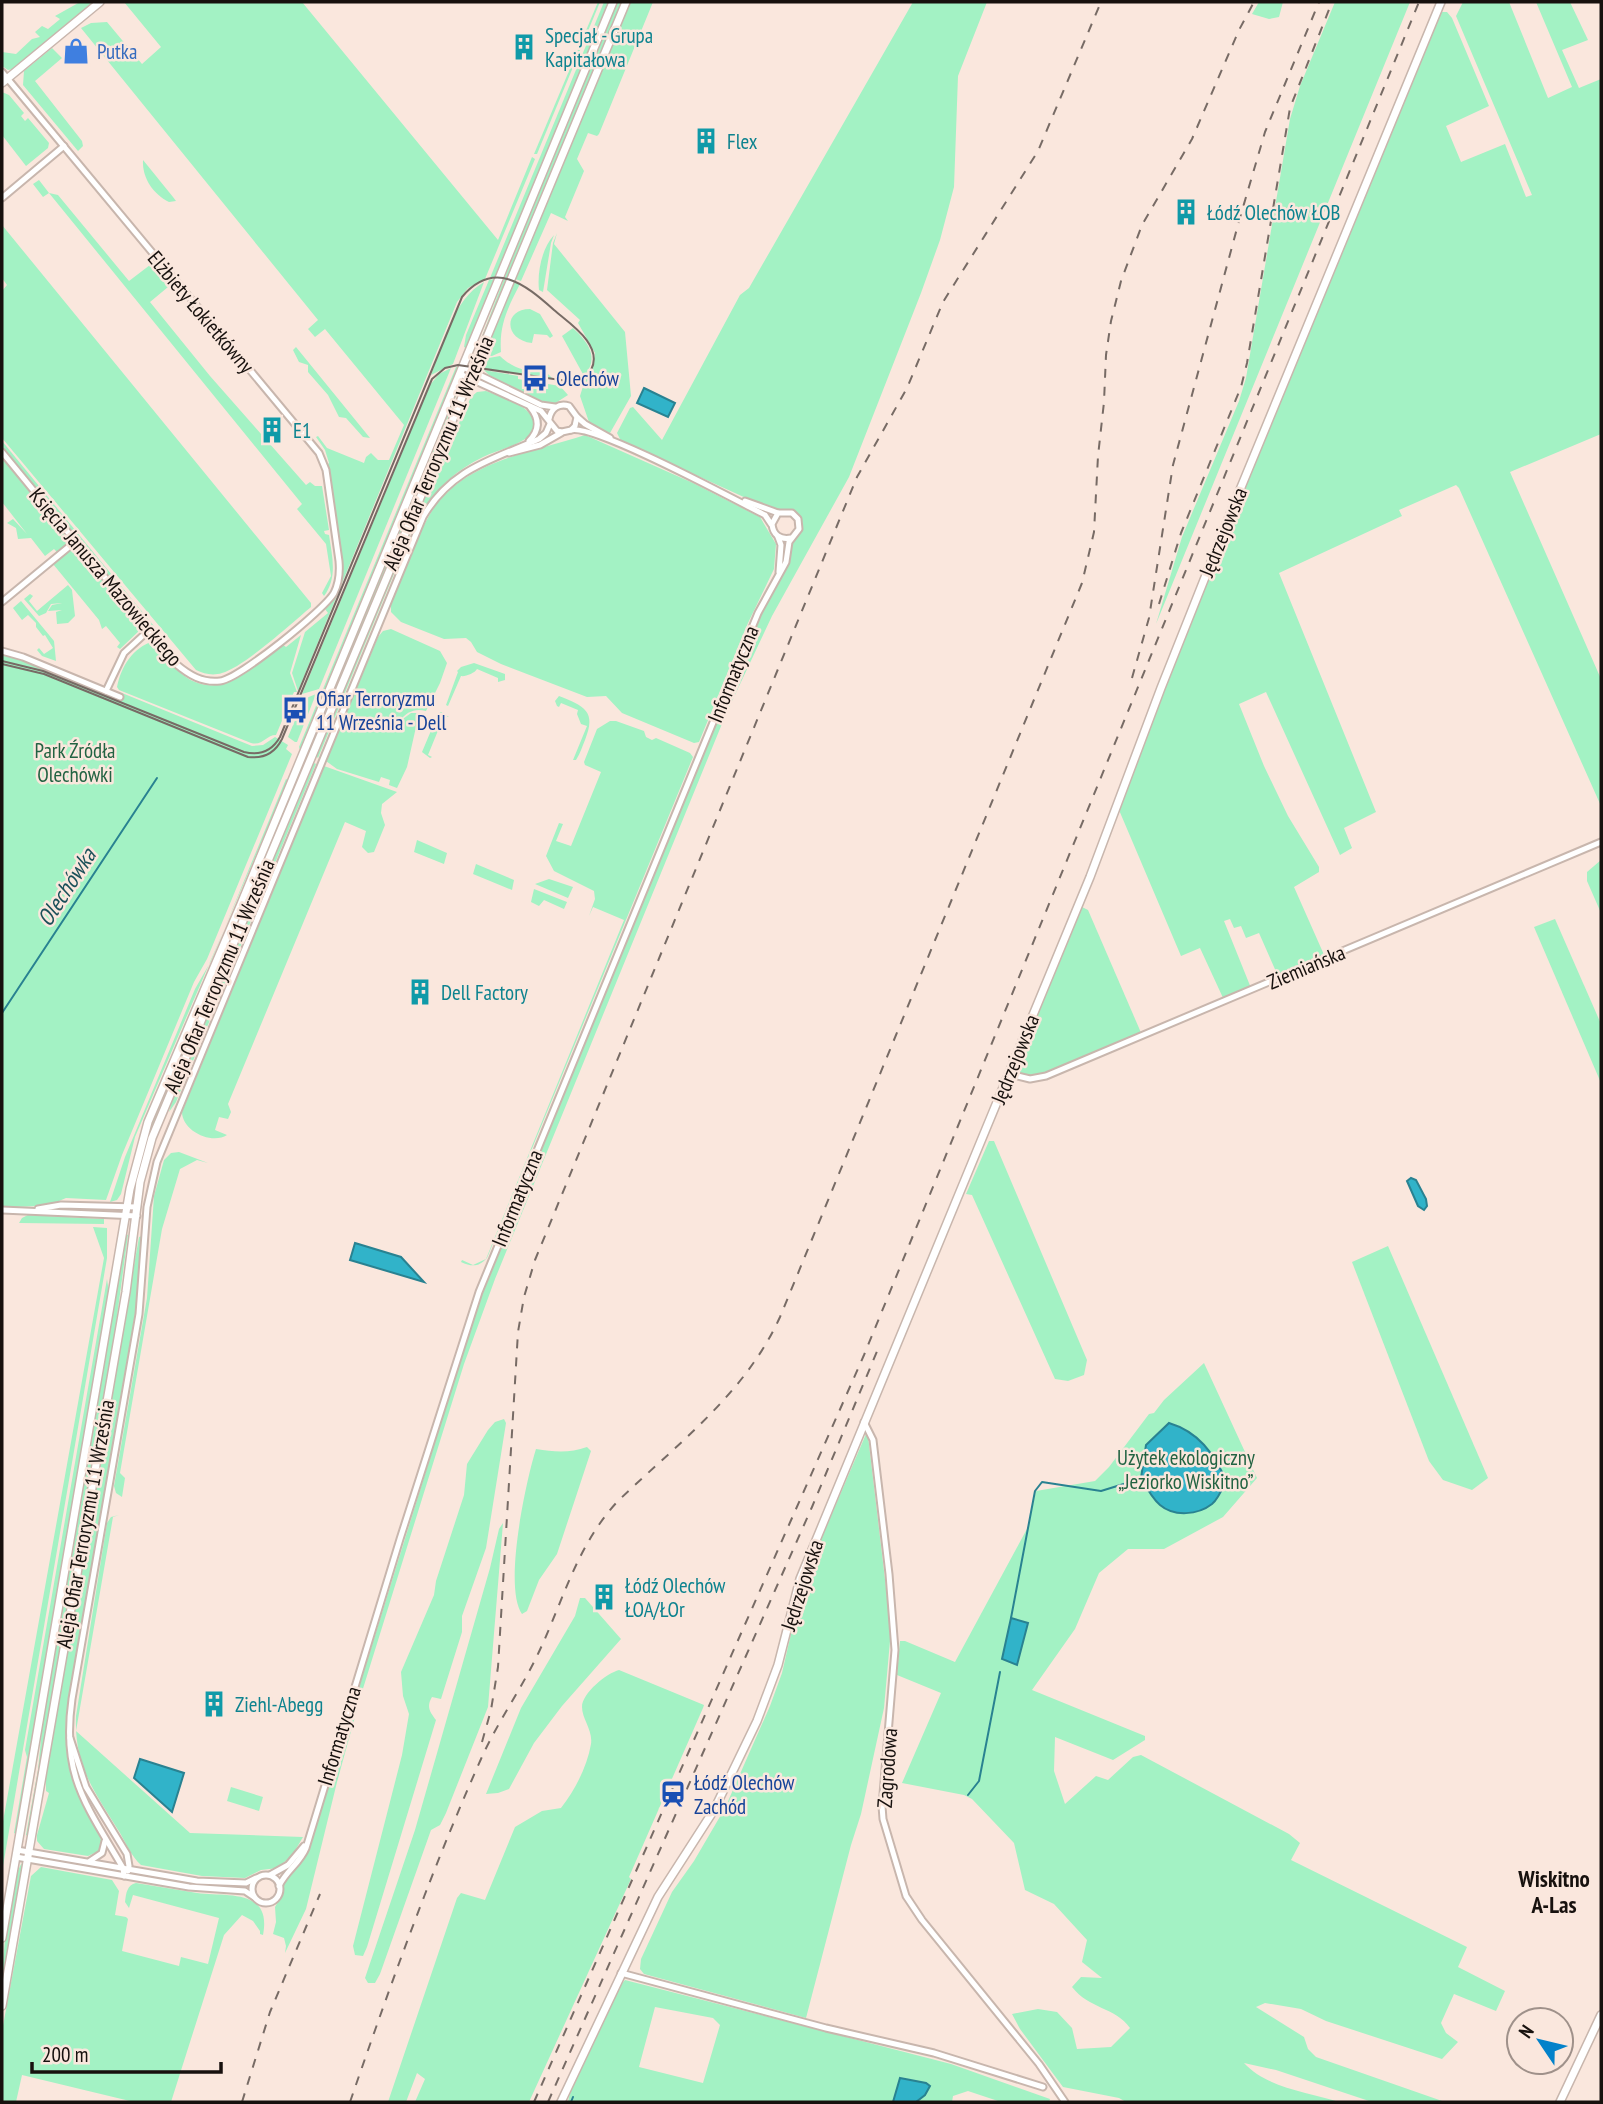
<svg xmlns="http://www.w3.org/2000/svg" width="1603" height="2104" font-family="'PT Sans Narrow',sans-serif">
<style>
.green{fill:#a3f2c4;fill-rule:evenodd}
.water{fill:#31b3c9;stroke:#298291;stroke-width:2}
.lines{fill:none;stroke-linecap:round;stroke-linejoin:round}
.stream{stroke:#298291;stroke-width:2}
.minor-casing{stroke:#c8b6ad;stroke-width:9}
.tertiary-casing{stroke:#c8b6ad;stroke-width:10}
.minor{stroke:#fff;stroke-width:5}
.tertiary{stroke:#fff;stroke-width:7}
.tram{stroke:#776b65;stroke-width:2}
.rail{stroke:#776b65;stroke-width:2;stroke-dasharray:9 9;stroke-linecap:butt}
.labels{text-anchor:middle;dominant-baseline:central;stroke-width:5;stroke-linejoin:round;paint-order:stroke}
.culture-label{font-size:21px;fill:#0d838f;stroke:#fae7dd;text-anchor:start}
.shop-label{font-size:21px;fill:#366cbe;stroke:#fae7dd;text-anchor:start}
.street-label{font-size:21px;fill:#17110e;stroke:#fae7dd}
.transit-label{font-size:21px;fill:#164399;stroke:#fae7dd;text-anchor:start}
.park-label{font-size:21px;fill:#226342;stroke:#fae7dd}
.water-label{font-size:23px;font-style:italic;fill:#1b5059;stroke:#fae7dd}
.neighbourhood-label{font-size:23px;font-weight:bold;fill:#17110e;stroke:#fae7dd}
</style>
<rect width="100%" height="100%" fill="#fae7dd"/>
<g class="green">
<polygon points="80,2 95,2 14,69 8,70 2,66 2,52 16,54 32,39 40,37 35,32 42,26 48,29 59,20 60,19 55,16"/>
<polygon points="124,2 302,2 498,240 532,157 535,159 485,279 468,288 457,302 298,691 292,673 305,632 328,613 325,609 339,590 343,572 328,464 329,463 325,450 316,437 318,436 327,448 364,463 366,457 371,453 378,460 389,460 404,425 325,329 315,337 308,329 318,320 81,28 91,23 107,22 142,64 161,47"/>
<polygon points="598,2 600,2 537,154 534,154"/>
<polygon points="604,2 609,2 495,277 490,278"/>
<polygon points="617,2 622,2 476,352 512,258"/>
<polygon points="630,2 653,2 599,134 597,136 588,133 577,159 584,171 565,217 568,221 551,213 521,281 515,279"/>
<polygon points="913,2 987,2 958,76 954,187 940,240 921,293 849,477 772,616 726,714 495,1279 464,1364 361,1695 337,1782 306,1909 285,1953 286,1946 284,1938 273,1934 276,1922 275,1907 282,1895 283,1885 286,1877 304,1859 310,1845 476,1310 759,619 786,566 791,544 802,527 801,518 792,509 770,509 621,441 617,433 630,408 633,407 662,440 740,295 749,288"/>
<polygon points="1259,2 1283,2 1279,17 1269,19 1252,14"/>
<polygon points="1335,2 1410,2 1156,624 1182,537 1239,401 1246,378 1290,119 1300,86"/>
<polygon points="1463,2 1509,2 1548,98 1572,87 1536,2 1570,2 1588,40 1562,50 1579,88 1601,79 1601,434 1510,472 1601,679 1601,806 1459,488 1456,485 1399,510 1402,516 1279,573 1376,812 1344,828 1352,848 1340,855 1266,692 1239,704 1264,766 1288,816 1319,867 1319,872 1294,887 1325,957 1278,976 1259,933 1246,938 1241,926 1234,928 1230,919 1224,921 1251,988 1224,1000 1200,948 1181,956 1119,810 1154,712 1212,569 1440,12 1447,12 1452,18 1489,106 1446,126 1461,162 1505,144 1526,197 1532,195 1456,16"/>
<polygon points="52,48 62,58 35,81 82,141 83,146 78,151 23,85 24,71"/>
<polygon points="2,92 9,95 24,113 21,116 25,121 28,118 49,143 48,148 26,166 2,135"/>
<path d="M143,160l30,37 3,4 -7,1c-16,-8 -27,-24 -26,-42z"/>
<path d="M39,180l10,13 9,2 71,86 21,-16 18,22 -18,15 60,74 96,109 4,-3 5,4h7l7,44 -5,1 1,3 4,1c3,21 9,42 -5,61l-2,-3 9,-17 -5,-32 -29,-35 5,-5 -253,-311 -6,4 -10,-13z"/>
<path d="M2,225l309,378v4c-18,15 -68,61 -89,66 -9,3 -18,1 -26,-3l-194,-232v-147l5,-6 -5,-7z"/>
<polygon points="557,233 554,244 625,332 631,396 610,433 590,425 580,396 585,380 592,370 595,353 578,323 580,320 547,290 553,243"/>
<path d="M554,235l-3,8 -8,49 -4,-2c-2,-18 3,-42 15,-55z"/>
<polygon points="494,279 466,348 464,347 466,335 489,280"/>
<path d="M515,281l5,3c-13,25 -21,42 -19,68l-9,4 -8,-1z"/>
<path d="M484,282l-31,82 -22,11c13,-33 22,-75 53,-93z"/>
<path d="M530,309l10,5 13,22 -3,2 -3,-3 -13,-1 -2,9c-28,-3 -29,-34 -2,-34z"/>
<path d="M573,328c15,14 27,30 11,48l-22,-40z"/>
<polygon points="296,347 370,438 363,437 346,418 339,417 328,395 308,372 308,365 299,362 293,350"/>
<path d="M500,356c14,14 34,18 45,15l8,8 -70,-11v-9z"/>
<polygon points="456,367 458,367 300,750 299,747"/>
<polygon points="451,368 319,689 302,694 430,385 439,374"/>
<polygon points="484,370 518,376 518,379 560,386 568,395 554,404 544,404 489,375"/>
<polygon points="461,383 427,472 309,754 307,753"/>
<path d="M486,391c18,7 50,15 49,38 -10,16 -36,20 -52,28 -35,17 -57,42 -73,78l-92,223 -2,-2 98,-235 57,-124 6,-5z"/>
<path d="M585,435l108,48 67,34 16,27 -2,25 -26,54 -49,119 -5,1 -72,-30 -16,-17 -19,1 -86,-33 -24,-12 -6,-10 -5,-4 -22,1 -43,-17 -10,-10v-8c12,-30 23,-62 39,-90 32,-53 100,-61 155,-79z"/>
<polygon points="2,441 158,631 157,634 2,447"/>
<polygon points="2,458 67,538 67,544 57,552 54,549 45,556 31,538 18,539 16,528 7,523 13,519 27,534 2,502"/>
<polygon points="72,549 78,550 140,625 140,630 120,649 117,647 120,643 106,626 102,629 99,620 53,564"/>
<polygon points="68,585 72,590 75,616 68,623 57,624 56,612 62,610 48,611 52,605 62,603 51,604 46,613 39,616 24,599 30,594 33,596 29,601 37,611"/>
<polygon points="21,601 54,641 56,661 42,656 37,650 39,648 44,654 53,648 45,635 43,636 36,627 36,623 28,615 22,620 13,608"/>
<path d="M391,629l49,22 7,12 -7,20 -14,28c-11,-3 -20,1 -26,10l11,-8h14l-9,14 -9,40 -10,21 -8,-3 1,-5 -9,-3 -2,5 -42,-13 -11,-8 52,-124 5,-6z"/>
<path d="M301,635l-11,38 7,19h-3l-18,43c-10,0 -13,11 -25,8l-132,-53 -2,-3c4,-21 16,-39 36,-46 9,11 18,24 29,33 36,30 72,-7 100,-30l4,3z"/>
<path d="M2,655l18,5 99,40 3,-7 130,53 11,-1 12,-8 13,8 -2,4 6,5 -85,205 -13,23 -72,173 -16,45 -40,-2c-18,9 -42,9 -64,9z"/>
<path d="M474,663l31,11v6l-7,2v-4l-21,-9c-2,4 -12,8 -16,7l-13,30 -2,-1 12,-33 -1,-1 4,-4z"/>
<polygon points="316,694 297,742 295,742 288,737 304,699"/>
<path d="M559,696c25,10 38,15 26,44 -3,7 -5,14 -9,20h-3l14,-34 -6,-2 -4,-10 1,-4 -17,-7 -2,4 -2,-1 -2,-5z"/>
<polygon points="441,712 449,717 444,716 428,755 432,757 430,758 422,752 438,714"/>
<path d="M610,721h6l28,10 2,6 6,3 4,-2 34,15 3,4 -206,501c-8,9 -15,9 -26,4l1,-2 11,5 13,-6 138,-339 -31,-13 -4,9 6,-17 -1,-8 -40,-20 -8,-15 13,-33 4,1 -7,17 15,5 30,-74 -16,-7 -1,-3 13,-33z"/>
<polygon points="305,759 307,760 155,1119 141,1162 133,1199 133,1190 151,1124"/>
<polygon points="314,763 316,764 176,1102 169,1112 174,1094"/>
<path d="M324,766l73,26 -15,12 -1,9 4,12 -11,27 -6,1 -6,-6 4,-16 -21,-9 -117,282 3,8 -3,7 -9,-2 -4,13 12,5c-15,10 -45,-4 -45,-23z"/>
<polygon points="286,779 288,780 135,1137 121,1194 117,1200 110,1202 125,1157 195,989 211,961"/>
<polygon points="417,840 447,853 444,864 414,852"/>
<polygon points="1601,860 1601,913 1587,881 1587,872"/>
<polygon points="476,864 514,880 512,890 473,874"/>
<polygon points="549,879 573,887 568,898 535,884"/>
<polygon points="534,889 567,902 564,909 544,900 539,906 531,902"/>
<polygon points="1082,907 1088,910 1142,1035 1045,1075 1023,1075 1017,1072 1017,1063"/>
<polygon points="1555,919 1601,1024 1601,1083 1534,927"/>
<polygon points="989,1141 994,1141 1087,1360 1084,1375 1068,1381 1055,1379 972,1195 966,1194"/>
<polygon points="179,1152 208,1163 197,1160 180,1169 162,1229 120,1473 125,1478 122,1497 116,1493 114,1486 147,1298 154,1196 164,1160 171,1153"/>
<polygon points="28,1215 104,1219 104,1224 19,1223 22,1218"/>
<polygon points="93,1227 107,1228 107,1258 2,1872 2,1827 104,1258"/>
<polygon points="126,1234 128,1235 115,1331 28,1836 26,1835 38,1770 42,1729"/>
<path d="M142,1236l-6,72 -70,407c-1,22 1,44 7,65 6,19 33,53 28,70l-13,6 -44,-7 -7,-8v-6l12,-42 -3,-2v-18l93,-536z"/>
<polygon points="1388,1246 1488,1478 1472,1490 1443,1480 1429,1461 1352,1262"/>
<polygon points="107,1279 109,1293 16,1834 14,1833 27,1757 25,1750"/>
<path d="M1204,1363l53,115 -34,39 -59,32h-36l-29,24 -24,56 -43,61 113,46v4l-32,20 -58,-23 -1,34 11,33 31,-28 12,4 25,-23 8,-2 148,79 11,9 -9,17 176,87 -9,20 47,24 -9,20 -42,-17 -13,29 5,10 12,9 -16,17 -116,-38 -25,-12 -36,-6 -9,4 48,30 4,12 8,8 129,45h-73l-96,-32 -32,-7c23,25 63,29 95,39h-213l-7,-4 -56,-11 -43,-58 -8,-15 26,-5 19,3 15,16 5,21 34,-2 19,-19c-15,-21 -41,-19 -58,-41l9,-10 21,1 -20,-16 5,-22 -33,-36 -29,-14 -11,-47 -42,-44 -8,-4 -62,-12 39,-90 -44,-18 3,-34h5l50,21 73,-135 8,-36 59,-10 14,-14 40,-53 5,-1 10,-13z"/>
<path d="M504,1419l2,4 -20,125 -24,68v16l-21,67 -9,-2c-6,10 -2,15 4,23l-69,227 -4,9 -8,-1 -2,-9 49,-191 7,-41 -6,-18 -2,-24 33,-77 2,-14 28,-86 3,-31 21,-34 7,-8z"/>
<polygon points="866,1434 868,1436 891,1630 884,1708 861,1814 851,1845 806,2018 644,1974 640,1969 641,1959 672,1892 694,1861 725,1808 770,1706 782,1673 802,1586 810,1565"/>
<path d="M587,1447l4,4 -34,103 -18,26 -12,31 -5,3c-19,-27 4,-133 14,-165 19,3 34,4 51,-2z"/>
<path d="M119,1515l-6,2 -37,214 114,102 113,4 -10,17 -15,14 -17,2 -16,8 -43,-2 -61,-11c-10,-9 -15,-22 -21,-32 -25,-41 -46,-66 -44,-117l31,-193 4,-6z"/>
<polygon points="503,1523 488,1707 446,1813 440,1825 431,1830 380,1974 375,1983 368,1983 365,1978 415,1830 490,1568 499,1529"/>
<polygon points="580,1598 585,1598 621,1639 562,1706 534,1743 509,1789 498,1793 486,1794 521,1708 575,1616"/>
<path d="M619,1670l85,35 -1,3 -74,169 2,2 -102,223h-114l10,-23 -8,-6 -11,29h-18l69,-204 4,-5 24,7 30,-73 27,-16 19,-3c14,-18 26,-41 30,-64 2,-14 -9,-25 -9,-37 0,-14 25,-34 37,-37z"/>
<polygon points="231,1787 263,1797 259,1811 227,1801"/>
<path d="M22,1863l-1,14 -19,109c0,-24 7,-105 20,-123z"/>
<path d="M41,1867l71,13 7,11 -4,24 11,2 2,2 -6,32 57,15 2,-9 27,7 11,-46 -86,-23 -4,13 -4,-6c1,-9 2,-17 11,-19 20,3 41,7 61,10 30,4 75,-5 66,42l-3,-1v-3l-7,-10 -11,-6 -18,20 -53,167h-37l-112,-27 -6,27h-14v-71l29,-155z"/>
<path d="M625,1980l326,84 99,35 -1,3h-48l-33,-11 -15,5 -1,6h-384l2,-10 50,-106zM655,2007l58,11 7,7 -17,58 -64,-16z"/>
</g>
<g class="water">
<polygon points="644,388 675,403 668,417 637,403"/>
<polygon points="1411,1178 1416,1180 1426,1199 1427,1206 1424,1210 1418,1206 1407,1181"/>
<polygon points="355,1243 401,1257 424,1282 350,1260"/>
<path d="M1169,1423c30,9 44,30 57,57 -4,9 -7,18 -14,24 -14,11 -38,13 -52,1 -8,-7 -14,-18 -19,-27l5,-33z"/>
<polygon points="1011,1618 1028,1623 1017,1665 1002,1659"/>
<polygon points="140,1759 184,1773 172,1812 134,1778"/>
<polygon points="900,2078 926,2083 930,2086 925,2095 916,2102 893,2102"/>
</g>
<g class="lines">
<g class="stream">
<polyline points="2,1013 157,778"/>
<polyline points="1011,1618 1035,1491 1042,1482 1101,1491 1143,1478"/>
<polyline points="968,1795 979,1781 1000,1672"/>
<polyline points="571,2102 573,2097"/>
</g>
<g class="minor-casing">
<g id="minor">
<path d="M2,72l317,381 7,17 13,91c1,11 0,22 -5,32 -10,17 -95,86 -114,88 -18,2 -31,-6 -44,-17l-174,-212"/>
<polyline points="2,198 64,146"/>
<polyline points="463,367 541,405 555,407"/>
<path d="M460,374l81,37 16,20 5,1 9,-2 4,-4 2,-9 -8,-11c-10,-3 -18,2 -20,13"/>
<polyline points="577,417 585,424 610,438"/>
<path d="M571,430c24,-6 164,70 194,85l6,9"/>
<path d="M529,441c11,-11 11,-22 1,-34"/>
<polyline points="509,453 540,445 561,433"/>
<polyline points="745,501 778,513"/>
<polyline points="778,537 781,545 779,572"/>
<polyline points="2,602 76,541"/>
<polyline points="2,651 23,657 120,697"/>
<polyline points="106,691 124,653 149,630"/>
<polyline points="1009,1074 1030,1079 1046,1076 1601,842"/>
<polyline points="38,1209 61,1205 137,1207"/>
<polyline points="2,1210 137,1216"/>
<polyline points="864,1422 873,1440 889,1574 895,1650 882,1806 883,1819 906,1896 922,1920 1039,2064 1065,2102"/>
<polyline points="70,1738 86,1787 127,1854 129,1866 128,1871"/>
<polyline points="17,1850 197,1881 246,1883 256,1878"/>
<polyline points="16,1857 189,1887 245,1891 254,1897"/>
<polyline points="90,1861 102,1853 105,1841"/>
<polyline points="270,1875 288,1865 304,1846"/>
<circle cx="266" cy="1889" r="14"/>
<path d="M124,1876l-1,-8c-37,-64 -62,-92 -51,-169l67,-385 8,-107 10,-45 266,-645c28,-48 68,-57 116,-78l7,-6 4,-9"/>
<path d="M279,1886c7,-15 21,-23 27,-38l94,-309 79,-247 279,-679 28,-51 3,-20 10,-13 -1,-10 -6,-6h-14l-6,11c1,11 8,16 19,14"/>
<polyline points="621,1973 826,2028 934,2053 1043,2087"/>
</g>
</g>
<g class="tertiary-casing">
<g id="tertiary">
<polyline points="2,83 100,2"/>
<polyline points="2,1938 130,1189 148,1122 241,904 613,2"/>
<polyline points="2,2006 126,1292 140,1182 152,1138 443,443 626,2"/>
<polyline points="561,2102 658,1897 714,1810 757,1721 778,1665 800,1579 1090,877 1161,688 1237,497 1441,2"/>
<polyline points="1560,2102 1601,2015"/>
</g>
</g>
<use href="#minor" class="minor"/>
<use href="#tertiary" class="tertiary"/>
<path class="tram" d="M2,661l41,10 201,81c16,4 28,-1 36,-15l182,-440c32,-38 63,-13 92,13 15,13 50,35 37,60 -4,7 -10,10 -17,12l-116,-17 -13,3 -13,11 -150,360c-7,14 -18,20 -34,18l-204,-83 -42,-10"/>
<g class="rail">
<polyline points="1159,604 1181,533 1241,387 1247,363 1290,108 1332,2"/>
<polyline points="1132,678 1149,618 1173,465 1239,221 1265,132 1319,2"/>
<polyline points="482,1742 491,1710 498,1667 518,1332 524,1297 535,1260 857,477 907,388 943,302 1038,151 1101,2"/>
<polyline points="242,2102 270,2012 320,1894"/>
<path d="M350,2102c40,-116 81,-231 131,-343 16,-36 39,-68 56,-103 26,-54 39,-110 81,-155 59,-57 127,-107 162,-184l302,-734 12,-51 4,-76 6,-54 2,-47 5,-34 10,-40 21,-56 50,-86 47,-109 15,-28"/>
<polyline points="534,2102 864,1355 1419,2"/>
<polyline points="548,2102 812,1507 878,1349"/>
</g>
</g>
<defs>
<g id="building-bare" transform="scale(2.1)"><path d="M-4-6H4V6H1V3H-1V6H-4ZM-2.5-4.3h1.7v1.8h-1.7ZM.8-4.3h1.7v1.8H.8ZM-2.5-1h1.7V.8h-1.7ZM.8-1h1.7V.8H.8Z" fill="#0f9aa8" stroke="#fae7dd" stroke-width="2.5" paint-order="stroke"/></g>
<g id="shop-bare" transform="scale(2.1)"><path d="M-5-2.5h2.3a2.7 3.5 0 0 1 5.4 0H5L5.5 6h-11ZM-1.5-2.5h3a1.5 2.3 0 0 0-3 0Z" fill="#3f7fe0" stroke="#fae7dd" stroke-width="2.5" paint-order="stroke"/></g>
<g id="bus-bare" transform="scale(2.1)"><path d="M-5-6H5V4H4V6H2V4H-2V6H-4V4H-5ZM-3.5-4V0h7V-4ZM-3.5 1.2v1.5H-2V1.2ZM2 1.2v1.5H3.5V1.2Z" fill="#1a4fb4" stroke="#fae7dd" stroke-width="2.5" paint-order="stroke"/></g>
<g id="station-bare" transform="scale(2.1)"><path d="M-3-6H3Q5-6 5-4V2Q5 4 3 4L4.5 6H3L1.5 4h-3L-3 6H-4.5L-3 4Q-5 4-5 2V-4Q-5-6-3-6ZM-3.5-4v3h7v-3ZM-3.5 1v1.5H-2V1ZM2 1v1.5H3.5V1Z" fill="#1a4fb4" stroke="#fae7dd" stroke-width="2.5" paint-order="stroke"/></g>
</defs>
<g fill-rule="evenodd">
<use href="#building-bare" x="524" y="47"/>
<use href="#shop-bare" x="76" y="51"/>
<use href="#building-bare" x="706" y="141"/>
<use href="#building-bare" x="1186" y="212"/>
<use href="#bus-bare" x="535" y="378"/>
<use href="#building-bare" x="272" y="430"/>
<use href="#bus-bare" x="295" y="710"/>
<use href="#building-bare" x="420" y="992"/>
<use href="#building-bare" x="604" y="1597"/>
<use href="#building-bare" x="214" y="1704"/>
<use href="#station-bare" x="673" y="1794"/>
</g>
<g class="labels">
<g class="culture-label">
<text x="545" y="35">Specjał - Grupa<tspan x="545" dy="24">Kapitałowa</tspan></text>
<text x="727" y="141">Flex</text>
<text x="1207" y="212">Łódź Olechów ŁOB</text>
<text x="293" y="430">E1</text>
<text x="441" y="992">Dell Factory</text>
<text x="625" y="1585">Łódź Olechów<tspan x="625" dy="24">ŁOA/ŁOr</tspan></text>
<text x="235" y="1704">Ziehl-Abegg</text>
</g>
<g class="shop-label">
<text x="97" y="51">Putka</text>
</g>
<g class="street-label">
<text transform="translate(201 312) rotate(50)">Elżbiety Łokietkówny</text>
<text transform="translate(438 453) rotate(-67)">Aleja Ofiar Terroryzmu 11 Września</text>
<text transform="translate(1223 532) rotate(-68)">Jędrzejowska</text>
<text transform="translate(106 577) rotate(50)">Księcia Janusza Mazowieckiego</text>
<text transform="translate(733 674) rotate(-68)">Informatyczna</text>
<text transform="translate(1306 967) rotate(-23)">Ziemiańska</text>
<text transform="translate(219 976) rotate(-67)">Aleja Ofiar Terroryzmu 11 Września</text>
<text transform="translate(1015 1059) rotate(-68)">Jędrzejowska</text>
<text transform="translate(517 1198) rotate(-68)">Informatyczna</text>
<text transform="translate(85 1524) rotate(-80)">Aleja Ofiar Terroryzmu 11 Września</text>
<text transform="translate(802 1585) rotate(-72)">Jędrzejowska</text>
<text transform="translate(339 1736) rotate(-73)">Informatyczna</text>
<text transform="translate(887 1768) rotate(-86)">Zagrodowa</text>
</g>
<g class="transit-label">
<text x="556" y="378">Olechów</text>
<text x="316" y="698">Ofiar Terroryzmu<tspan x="316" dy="24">11 Września - Dell</tspan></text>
<text x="694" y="1782">Łódź Olechów<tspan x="694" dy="24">Zachód</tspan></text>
</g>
<g class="park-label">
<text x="75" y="750">Park Źródła<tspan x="75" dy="24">Olechówki</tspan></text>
<text x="1186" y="1457">Użytek ekologiczny<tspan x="1186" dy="24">„Jeziorko Wiskitno”</tspan></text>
</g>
<g class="water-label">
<text transform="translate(66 887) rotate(-57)">Olechówka</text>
</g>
<g class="neighbourhood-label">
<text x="1554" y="1878">Wiskitno<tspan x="1554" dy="26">A-Las</tspan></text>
</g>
</g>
<rect width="1603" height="2104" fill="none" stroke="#17110e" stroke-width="7"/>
<g transform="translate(1540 2041) rotate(305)"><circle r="33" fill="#fae7dd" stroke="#9f918a" stroke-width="2"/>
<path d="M0-5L12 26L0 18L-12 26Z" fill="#0382ca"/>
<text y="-10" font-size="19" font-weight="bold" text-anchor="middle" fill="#17110e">N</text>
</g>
<path d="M32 2062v10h189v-10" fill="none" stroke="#17110e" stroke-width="3.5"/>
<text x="42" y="2062" font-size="21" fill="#17110e" stroke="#fae7dd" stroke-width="5" paint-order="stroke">200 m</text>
</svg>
